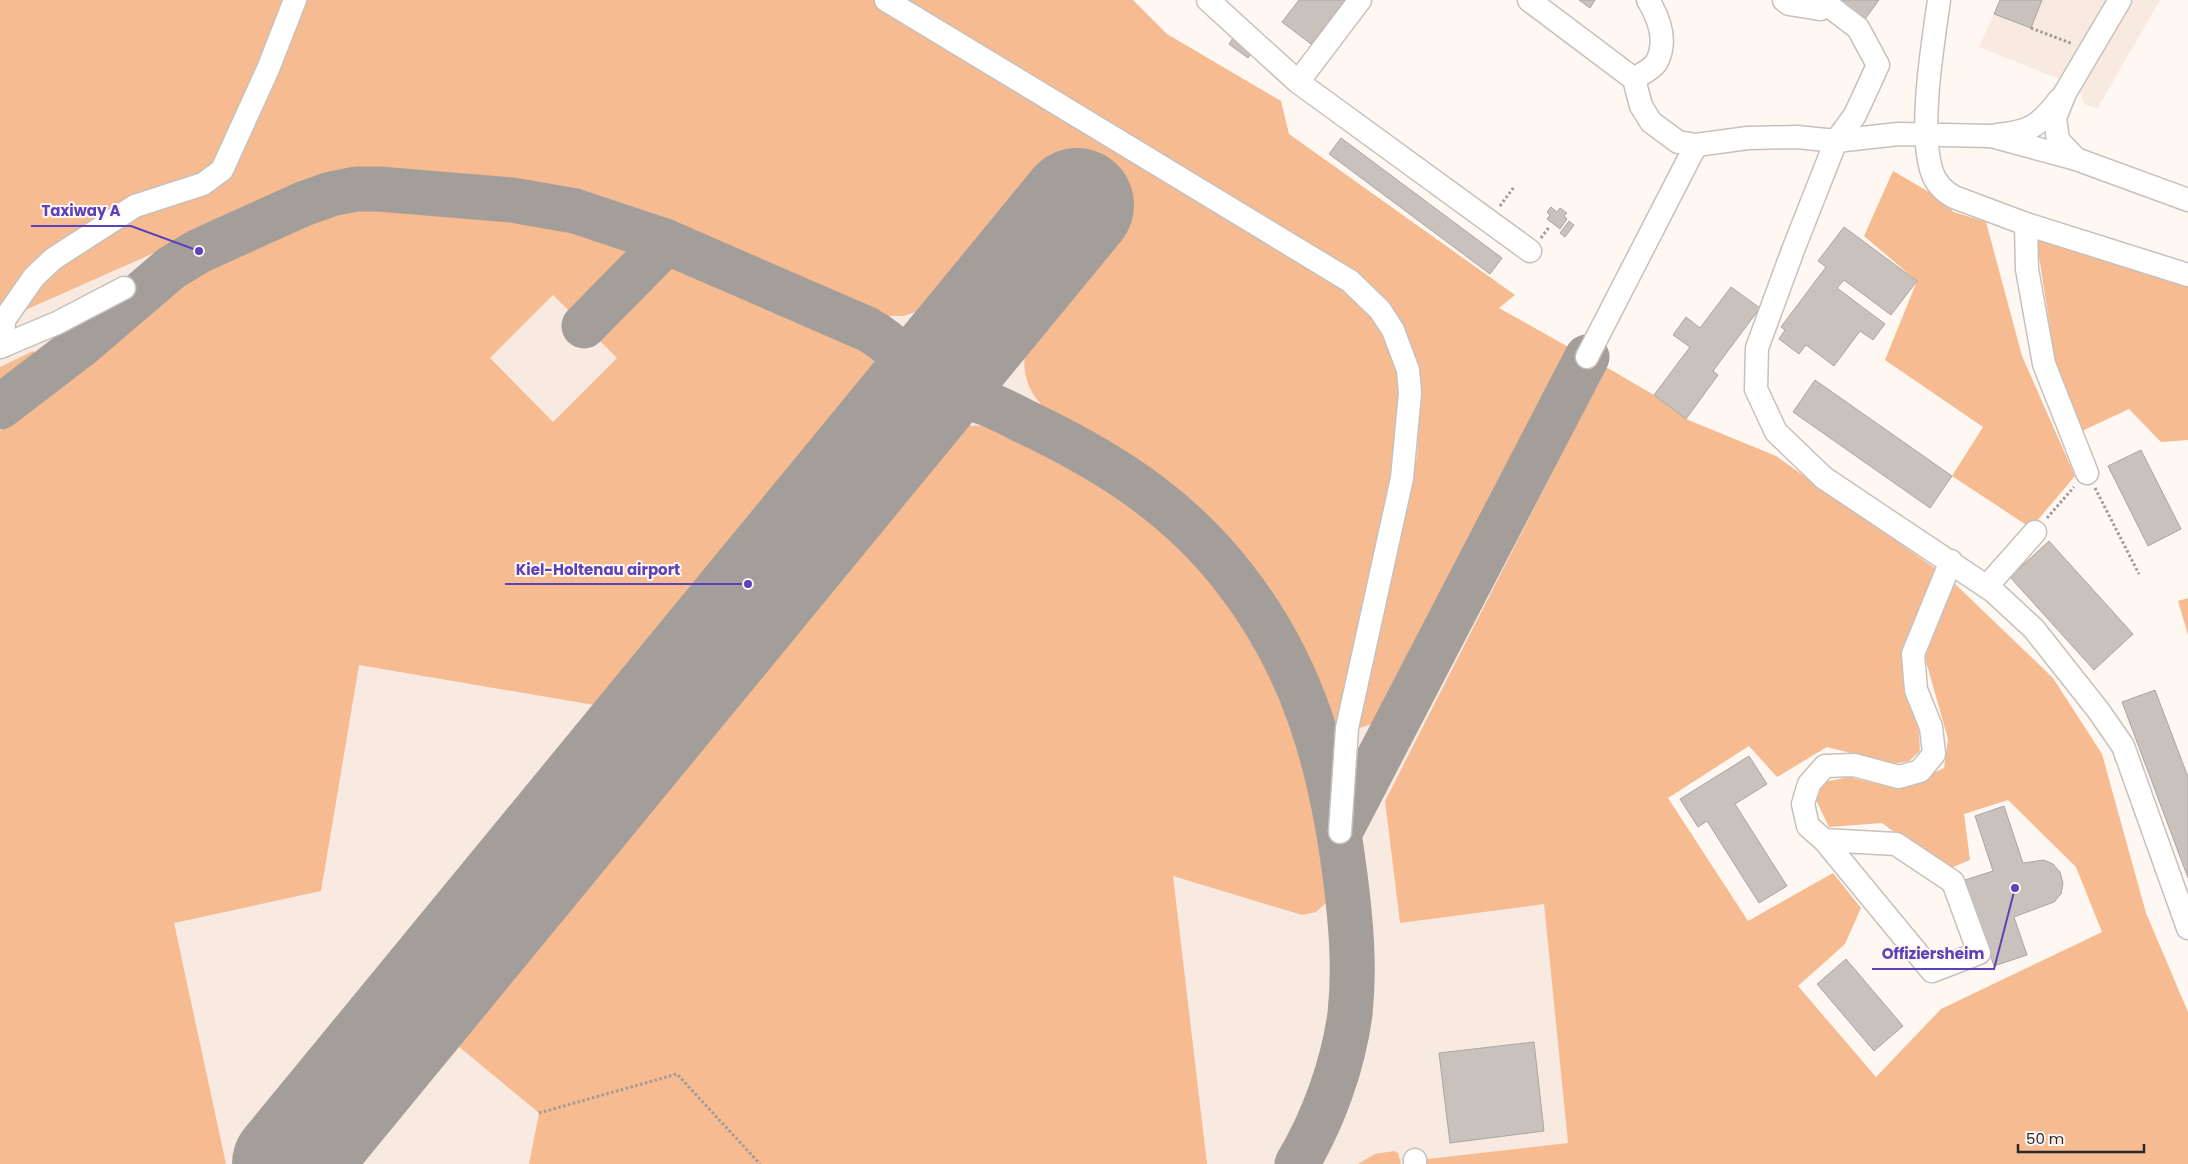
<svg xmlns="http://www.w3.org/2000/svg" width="2188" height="1164" font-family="Poppins,sans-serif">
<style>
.built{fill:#f8eae0}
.green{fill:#f6bb90}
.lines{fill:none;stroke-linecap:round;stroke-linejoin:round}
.taxiway{stroke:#a39e9a;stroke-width:45}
.runway{stroke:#a39e9a;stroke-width:114}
.building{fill:#c8c1bc;stroke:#aca5a0}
.minor-casing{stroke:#c8c0bb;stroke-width:25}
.path{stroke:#a09b98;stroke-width:3;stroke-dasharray:2.5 2.5;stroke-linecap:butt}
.minor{stroke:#fff;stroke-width:22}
.leader{fill:none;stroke:#5c42ba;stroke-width:2}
.callout-dot{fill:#5c42ba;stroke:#fef7f2;stroke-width:2}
.callout-label{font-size:15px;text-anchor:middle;font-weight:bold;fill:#5c42ba;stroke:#fef7f2;stroke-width:4;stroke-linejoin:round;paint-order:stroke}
</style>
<rect width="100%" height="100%" fill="#fef7f2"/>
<g class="built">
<polygon points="0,0 901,0 1498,308 1606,367 1385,801 1400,923 1544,903 1568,1143 1401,1162 1401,1164 0,1164"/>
<polygon points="2000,0 2160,0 2097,109 2084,104 2079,87 1979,47"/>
</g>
<g class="green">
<polygon points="0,0 286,0 212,173 126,206 0,313"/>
<path d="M298,0h575l498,304 32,74v51l-62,298c-22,-13 -28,-46 -39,-67 -9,-17 -18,-34 -28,-50 -24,-39 -56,-72 -89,-103 -21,-20 -46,-40 -71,-56 -46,-28 -105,-44 -86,-114l89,-111 -71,-57 -105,128 -19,13 -19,6h-17l-18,-3 -198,-87 -92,-30 -122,-16 -77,-7 -52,7 -29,9 -286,127 28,-41 90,-62 72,-24z"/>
<path d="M901,0h232l34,34 114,67 8,33 226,161 -16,13 71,40 -186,363c-9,12 -18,17 -32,18l65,-271 4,-70 -8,-37 -29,-49z"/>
<polygon points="1893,171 1929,192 1954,212 1986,222 2022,356 2075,476 2031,528 1952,476 1983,427 1885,360 1917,281 1864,236"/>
<path d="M359,205l170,12 101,28 3,6v7l-56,61 -24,-24 -63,63 63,64 64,-64 -25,-25 47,-51 33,-21 188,81c10,9 15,19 18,33l-272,332 -247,-42 -38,226 -147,32 52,241h-226v-733l85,-64 51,-48 46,-39 41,-23 96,-42z"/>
<polygon points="2036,237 2188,286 2188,440 2161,442 2129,409 2082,431 2055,360"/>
<polygon points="33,351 37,356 0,383 0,367"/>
<polygon points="1606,367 1654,395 1686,419 1776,456 1936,569 1909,692 1919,732 1920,751 1909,761 1894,764 1827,747 1777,777 1749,746 1668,798 1748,921 1833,873 1861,908 1845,944 1798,986 1876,1077 1941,1009 2102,932 2076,867 2008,800 1964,814 1970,860 1946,870 1882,823 1829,827 1816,800 1824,782 1849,777 1898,789 1944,768 1948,739 1925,658 1954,583 2053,678 2102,754 2146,913 2188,1012 2188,1164 1419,1164 1419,1160 1568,1143 1544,904 1400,923 1385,801"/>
<path d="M991,425c137,51 232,136 295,270 25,55 35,127 44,187l-2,19 -12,11 -14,3 -129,-39 34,288h-678l10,-51 -88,-73 496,-606 18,-8z"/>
<polygon points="2188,598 2188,635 2178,601"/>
<polygon points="1394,1151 1398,1153 1401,1164 1358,1164 1375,1154"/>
</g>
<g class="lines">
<g class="taxiway">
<polyline points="584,326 655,254 662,240"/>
<path d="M0,407l81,-62 90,-77 28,-17 104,-47 28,-10 25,-5h23l133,11 63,11 87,29 205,89c23,13 52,37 43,67 -3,10 -10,20 -14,29"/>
<path d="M896,425c54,-51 87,-23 144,4 77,38 142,81 195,150 69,88 96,187 110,296 6,47 10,92 5,139 -7,52 -27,106 -53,150"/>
<polyline points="1340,832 1587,357"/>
</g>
<polyline class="runway" points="289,1164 1077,205"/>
</g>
<g class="building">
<polygon points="1299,0 1345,0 1311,44 1282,22"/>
<polygon points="1579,0 1595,0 1590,8"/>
<polygon points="1825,0 1879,0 1860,26"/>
<polygon points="2000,0 2042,0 2031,28 1994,14"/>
<polygon points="1233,38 1252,52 1248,58 1229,44"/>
<polygon points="1341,138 1502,258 1490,274 1329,154"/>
<polygon points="1551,207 1557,212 1560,208 1567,213 1564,216 1567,219 1560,229 1547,219 1550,215 1547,212"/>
<polygon points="1569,221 1574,225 1565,237 1560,233"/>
<polygon points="1844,227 1917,281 1891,315 1844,280 1837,288 1885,324 1873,340 1860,331 1834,366 1806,345 1799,354 1779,339 1785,330 1781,327 1826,267 1818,261"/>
<polygon points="1731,287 1760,308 1713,371 1718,375 1686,419 1654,395 1690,347 1673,335 1686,317 1700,328"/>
<polygon points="1815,380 1952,476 1930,508 1793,412"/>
<polygon points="2141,450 2181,529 2148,546 2108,466"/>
<polygon points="2049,541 2133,634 2094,670 2010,577"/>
<polygon points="2155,690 2188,777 2188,878 2122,702"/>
<polygon points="1749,756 1767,784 1735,804 1787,886 1759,903 1707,821 1698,827 1680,799"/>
<polygon points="2004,806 2023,863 2044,860 2053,864 2060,872 2063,883 2061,894 2054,902 2014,917 2027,955 1994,966 1965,880 1993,871 1975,816"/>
<polygon points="1846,959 1903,1026 1874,1051 1817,984"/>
<polygon points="1534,1042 1544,1131 1450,1143 1439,1053"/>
</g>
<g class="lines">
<g class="minor-casing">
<g id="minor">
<polyline points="886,0 1350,281 1380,310 1393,330 1408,370 1410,393 1402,478 1347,728 1340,832"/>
<polyline points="1208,0 1298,82 1530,251"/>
<polyline points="1529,0 1634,79 1641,106 1651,122 1678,142 1696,145"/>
<polyline points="1784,0 1789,4 1820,9 1825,3 1858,28 1878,65 1855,115 1836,141 1793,250 1757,348 1756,389 1776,432 1824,478 1993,591 2034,629 2098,710 2123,746 2188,928"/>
<path d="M1939,0c-6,44 -21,130 -7,172 4,12 11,19 22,25l72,27 162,51"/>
<path d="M1634,79c6,-4 18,-10 22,-16 12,-21 3,-45 -8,-63"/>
<polyline points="1298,82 1360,0"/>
<path d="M1997,135c33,-3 42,-9 62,-35"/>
<polyline points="2076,159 2188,200"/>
<polyline points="2026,224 2027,269 2044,364 2087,473"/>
<polyline points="3,346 4,320 34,277 53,259 135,206 203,184 222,170 268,69 295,0"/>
<polyline points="0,347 57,323 124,288"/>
<polyline points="1587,357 1696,145 1748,138 1797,137 1836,141 1898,134 1991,136 2076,159 2058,140 2055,118 2065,93 2120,0"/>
<polyline points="1987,586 2035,532"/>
<polyline points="1824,840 1896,844 1953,882 1979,953 1932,971 1824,840 1808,826 1803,804 1809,784 1825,766 1854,765 1899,777 1920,771 1934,754 1931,727 1916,690 1913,654 1951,561"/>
<polyline points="1415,1160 1415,1164"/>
</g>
</g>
<g class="path">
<polyline points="2031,28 2073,44"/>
<polyline points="1500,206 1514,187"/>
<polyline points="1541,238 1550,226"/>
<polyline points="2095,488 2139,574"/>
<polyline points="2047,518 2074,487"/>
<polyline points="539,1113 677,1074 760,1164"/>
</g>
<use href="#minor" class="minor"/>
</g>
<path class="leader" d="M199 251L131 226H31M748 584L690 584H505M2015 888L1994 969H1872"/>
<g class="callout-dot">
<circle cx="199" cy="251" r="5"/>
<circle cx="748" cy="584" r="5"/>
<circle cx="2015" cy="888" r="5"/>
</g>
<g class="callout-label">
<text x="81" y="216">Taxiway A</text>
<text x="598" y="575">Kiel-Holtenau airport</text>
<text x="1933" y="959">Offiziersheim</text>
</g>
<path d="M2018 1144v8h126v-8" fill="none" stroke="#2b2827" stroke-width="2.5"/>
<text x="2026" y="1144" font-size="15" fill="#2b2827" stroke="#fef7f2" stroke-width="4" paint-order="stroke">50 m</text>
</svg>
